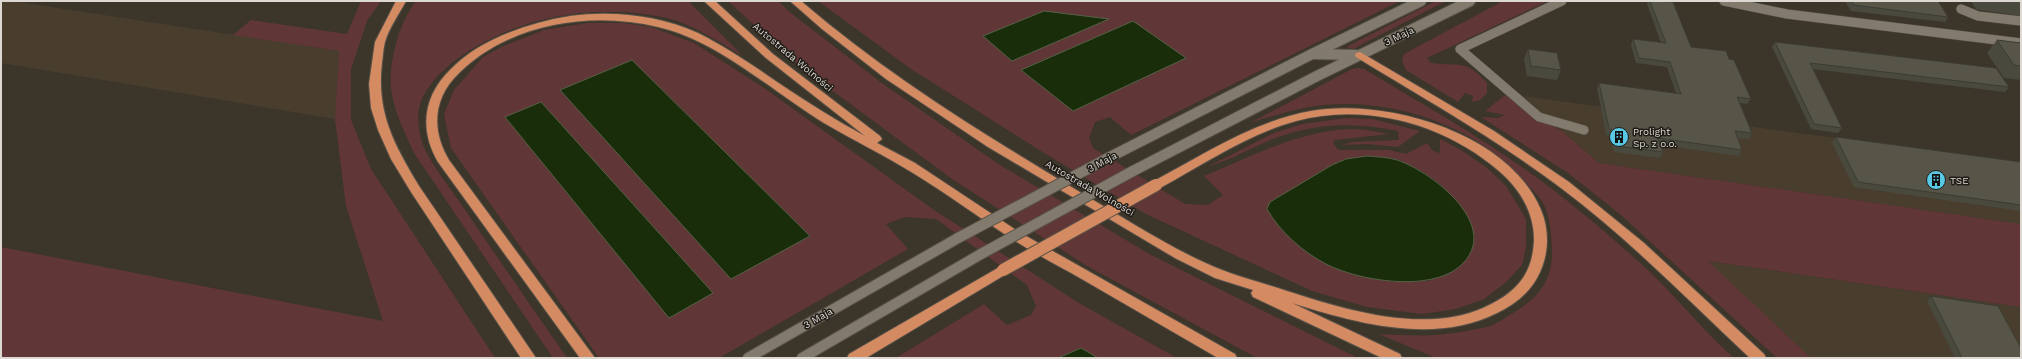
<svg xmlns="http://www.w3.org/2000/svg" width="2022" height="359" font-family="'Work Sans',sans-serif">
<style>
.built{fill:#493e2d}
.green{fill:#603736;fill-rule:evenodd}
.water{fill:#192d0a;stroke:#546146}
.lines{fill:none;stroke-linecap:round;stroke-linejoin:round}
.service-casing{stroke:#575148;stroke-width:10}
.secondary-casing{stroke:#575148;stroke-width:12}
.motorway-casing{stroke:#575148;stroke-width:2}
.service{stroke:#827a6d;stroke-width:9}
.secondary{stroke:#827a6d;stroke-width:10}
.motorway{fill:#d48b62;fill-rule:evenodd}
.secondary-bridge-casing{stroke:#575148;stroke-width:12;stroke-linecap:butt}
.motorway-bridge-casing{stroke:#575148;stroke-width:14;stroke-linecap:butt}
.secondary-bridge{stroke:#827a6d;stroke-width:10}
.motorway-bridge{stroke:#d48b62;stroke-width:12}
.wall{fill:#4a493e}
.building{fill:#565548;stroke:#3c3c32}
.labels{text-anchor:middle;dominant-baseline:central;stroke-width:3;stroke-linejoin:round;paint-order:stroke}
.street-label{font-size:10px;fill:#ddd9d2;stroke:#201d18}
.poi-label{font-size:10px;fill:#ddd9d2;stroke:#201d18;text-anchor:start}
</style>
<rect width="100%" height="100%" fill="#3c352a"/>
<g class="built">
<polygon points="1,1 12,1 339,51 335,119 1,63"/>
<polygon points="1523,96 2021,163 2021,224 1599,163"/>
<polygon points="1707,261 2021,307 2021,358 1811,358"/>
</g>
<g class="green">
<polygon points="361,1 381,1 367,21 351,69 351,120 371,169 495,358 1,358 1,247 383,321 346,206 335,119 339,51 233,35 251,20 347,34"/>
<path d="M416,1h272l55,55c-24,-14 -53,-34 -81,-39 -72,-14 -149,0 -209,45 -16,13 -34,32 -35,54 0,7 2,20 4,26 6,18 28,46 39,62 35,52 71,103 106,154h-14l-139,-205c-9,-20 -22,-46 -23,-67 -2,-26 9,-65 25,-85z"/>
<polygon points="728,1 778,1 792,14 883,84 1000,165 1151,255 1358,358 1257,358 1087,266 952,179 803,69"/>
<path d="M818,1h582l-269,134 -21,-18 -15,5 -6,16 4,10 92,56 23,1 15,-10 -19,-19c47,-19 96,-46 148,-47 12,0 25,3 37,5l-54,6 -2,3 5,7h51l17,4 21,-11 6,8 7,2v-14l21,11 26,18 19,18 20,33v28l-4,18 -17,18 -21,16 -28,10 -34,5 -55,-7 -55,-16 -166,-77 -102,-61 -133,-84zM1108,19l-95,41 -30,-24zM1346,159c16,0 33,-2 49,0 6,1 12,5 17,7 31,15 52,39 63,71l-45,44 -36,1 -44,-8 -80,-72 62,-37z"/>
<polygon points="1436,1 1446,1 1353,49 1348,48 1348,46"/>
<path d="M1503,1h45l-121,57 4,5c29,4 34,-5 56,20v10l-7,7 -8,2 1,-6 -8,-3 -7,9 -52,-32 -4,-9 2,-7z"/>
<polygon points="587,23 623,23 651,27 694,43 764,88 934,210 1079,303 1177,358 1098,358 1081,348 1058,358 896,358 984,304 1007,325 1031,315 1036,306 1027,285 936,219 905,217 886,224 908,249 719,358 599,358 451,148 444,114 454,90 483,57 501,47 544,30"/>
<path d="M1358,68l6,1c55,33 110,64 162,101 39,27 76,59 112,91 34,30 62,67 96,97h-298l-57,-24c32,2 62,3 93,-4 7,-2 15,-2 21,-5 8,-4 15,-9 23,-14 23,-14 36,-31 36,-58 0,-14 -2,-38 -9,-50 -3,-6 -9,-11 -14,-17 -48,-58 -131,-88 -206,-81 -25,3 -49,10 -73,18l102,-54z"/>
<polygon points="1505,95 1541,120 1561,130 1599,163 2021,224 2021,307 1708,261 1811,358 1777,358 1621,215 1568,173 1481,117 1498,118 1505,115 1485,111"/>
<path d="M1346,118l26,1 48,12 -22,16 -31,-3 -25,1 10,-3 47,-2 -1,-9c-41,-9 -81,-8 -120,6 -24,9 -46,23 -71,30l67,-34 28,-9z"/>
</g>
<g class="water">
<polygon points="1044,11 1109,19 1012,61 983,36"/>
<polygon points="1133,21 1186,58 1073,111 1021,70"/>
<polygon points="632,60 810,236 731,279 560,90"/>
<polygon points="541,102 713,293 669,318 505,117"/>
<path d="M1367,156c10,1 21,1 30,4 36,12 108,68 62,107 -30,25 -100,14 -133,-3 -23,-12 -46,-32 -59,-55l3,-7 62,-37 14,-6z"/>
<polygon points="1081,348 1098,358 1058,358"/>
</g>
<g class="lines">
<g class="service-casing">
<g id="service">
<polyline points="1562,1 1460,49 1539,117 1584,130"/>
<polyline points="1724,1 1787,14 2021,43"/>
<polyline points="1961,9 1978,16 2021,21"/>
</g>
</g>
<g class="secondary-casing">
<g id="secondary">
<polyline points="1312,54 1356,55"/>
<polyline points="1110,157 1312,54 1421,1"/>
<polyline points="1133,171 1317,76 1470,1"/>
<polyline points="748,358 958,238"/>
<polyline points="802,358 981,254"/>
</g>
</g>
<g class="motorway-casing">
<g id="motorway">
<path d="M396,1h10c-7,13 -17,27 -21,41 -2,7 -2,15 -3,21 -6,50 13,83 37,123l117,172h-15l-110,-166 -20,-33 -13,-29 -7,-22 -2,-24 6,-42z"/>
<path d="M704,1h11l58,53 107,82 2,3 -5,4 38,20 104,69 216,122 2,4h-19c-46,-27 -92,-53 -138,-80 -23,-13 -48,-26 -71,-41 -32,-21 -63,-44 -96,-64 -29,-18 -60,-33 -89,-50 -51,-31 -107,-83 -166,-96 -67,-16 -148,-4 -199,46 -26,25 -28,57 -10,87l146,198h-15l-142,-196c-19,-33 -15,-66 13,-93 23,-24 55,-37 87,-46 50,-15 112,-12 160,10 28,14 56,33 82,51 27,18 55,36 85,52l-99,-78z"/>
<path d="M790,1h11c87,75 184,134 282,193 43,25 93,58 139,76 18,7 37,12 56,18 60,20 144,47 205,20 33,-15 50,-33 51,-69 0,-27 -15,-51 -35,-68 -54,-47 -133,-69 -203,-50 -48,13 -92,43 -136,67h-8l-2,-3 2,-3c51,-27 102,-61 159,-71 76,-13 198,22 230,99 9,21 8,47 -4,68 -9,16 -23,27 -40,35 -64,32 -141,10 -205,-10l108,51 2,4h-20l-129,-61 -2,-4 2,-3 -38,-12 -40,-20 -187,-111 -102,-68 -64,-50z"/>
<path d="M1360,52l134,79 75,51 75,61 120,111 2,4h-16c-62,-58 -121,-119 -189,-170 -65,-49 -136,-89 -205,-131l-1,-2 1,-2z"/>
<polygon points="1003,265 1008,267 1010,270 1008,273 866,358 847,358 849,354"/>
</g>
</g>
<use href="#service" class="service"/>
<use href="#secondary" class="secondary"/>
<use href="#motorway" class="motorway"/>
<g class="secondary-bridge-casing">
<g id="secondary-bridge">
<polyline points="958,238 1110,157"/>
<polyline points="981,254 1133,171"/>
</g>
</g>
<g class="motorway-bridge-casing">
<polyline id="motorway-bridge" points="1003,270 1156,185"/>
</g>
<use href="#secondary-bridge" class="secondary-bridge"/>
<use href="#motorway-bridge" class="motorway-bridge"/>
</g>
<g class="wall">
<polygon points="1648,1 1668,1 1691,47 1729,59 1751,99 1747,104 1740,103 1752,133 1749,139 1738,138 1742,150 1739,156 1660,145 1663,152 1660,158 1614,152 1611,138 1606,134 1597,88 1599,83 1676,93 1667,67 1636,63 1631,45 1633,39 1661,43 1647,4"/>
<polygon points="1845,1 1938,1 1948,17 1945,22 1851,11"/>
<polygon points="1971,1 2021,1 2021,16 1980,10 1976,9"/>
<polygon points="1997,40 2021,43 2021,80 2004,78 1987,53"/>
<polygon points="1775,42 2009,87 2005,92 1812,69 1842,128 1838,133 1811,129 1772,47"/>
<polygon points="1528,49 1561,70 1557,80 1527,76 1524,59"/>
<polygon points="1836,137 2021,162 2021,211 1854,187 1832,143"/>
<polygon points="1931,296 2021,358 1955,358 1927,301"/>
</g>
<g class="building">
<polygon points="1650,1 1673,2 1691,47 1726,51 1729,59 1734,60 1751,99 1737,97 1752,133 1735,131 1742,150 1658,138 1663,152 1617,146 1614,132 1609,128 1599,83 1681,94 1670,62 1639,58 1633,39 1666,43"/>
<polygon points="1851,1 1938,1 1948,17 1854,5"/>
<polygon points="1997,40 2021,43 2021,66 2014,65"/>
<polygon points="1775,42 1996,68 2009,87 1810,63 1842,128 1814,124"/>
<polygon points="1528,49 1557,53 1561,70 1531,66"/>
<polygon points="1836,137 2021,162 2021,205 1858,182"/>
<polygon points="1931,296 1998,306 2021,348 2021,358 1962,358"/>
</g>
<defs>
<g id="building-disc" transform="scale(1)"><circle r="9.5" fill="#58c8e4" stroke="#201d18"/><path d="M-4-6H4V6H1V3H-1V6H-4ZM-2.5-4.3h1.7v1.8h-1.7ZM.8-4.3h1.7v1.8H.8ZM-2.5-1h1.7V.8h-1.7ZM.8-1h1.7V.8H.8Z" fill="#111"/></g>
</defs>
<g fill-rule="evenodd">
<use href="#building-disc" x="1619" y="137"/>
<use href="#building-disc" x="1936" y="180"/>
</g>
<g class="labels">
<g class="street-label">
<text transform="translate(1399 36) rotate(-26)">3 Maja</text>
<text transform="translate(793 57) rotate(40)">Autostrada Wolności</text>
<text transform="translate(1102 162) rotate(-28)">3 Maja</text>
<text transform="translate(1090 188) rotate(30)">Autostrada Wolności</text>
<text transform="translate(818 318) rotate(-30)">3 Maja</text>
</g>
<g class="poi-label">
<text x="1633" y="131">Prolight<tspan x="1633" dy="12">Sp. z o.o.</tspan></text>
<text x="1950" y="180">TSE</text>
</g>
</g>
<rect width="2022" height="359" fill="none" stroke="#ddd9d2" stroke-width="4"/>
</svg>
